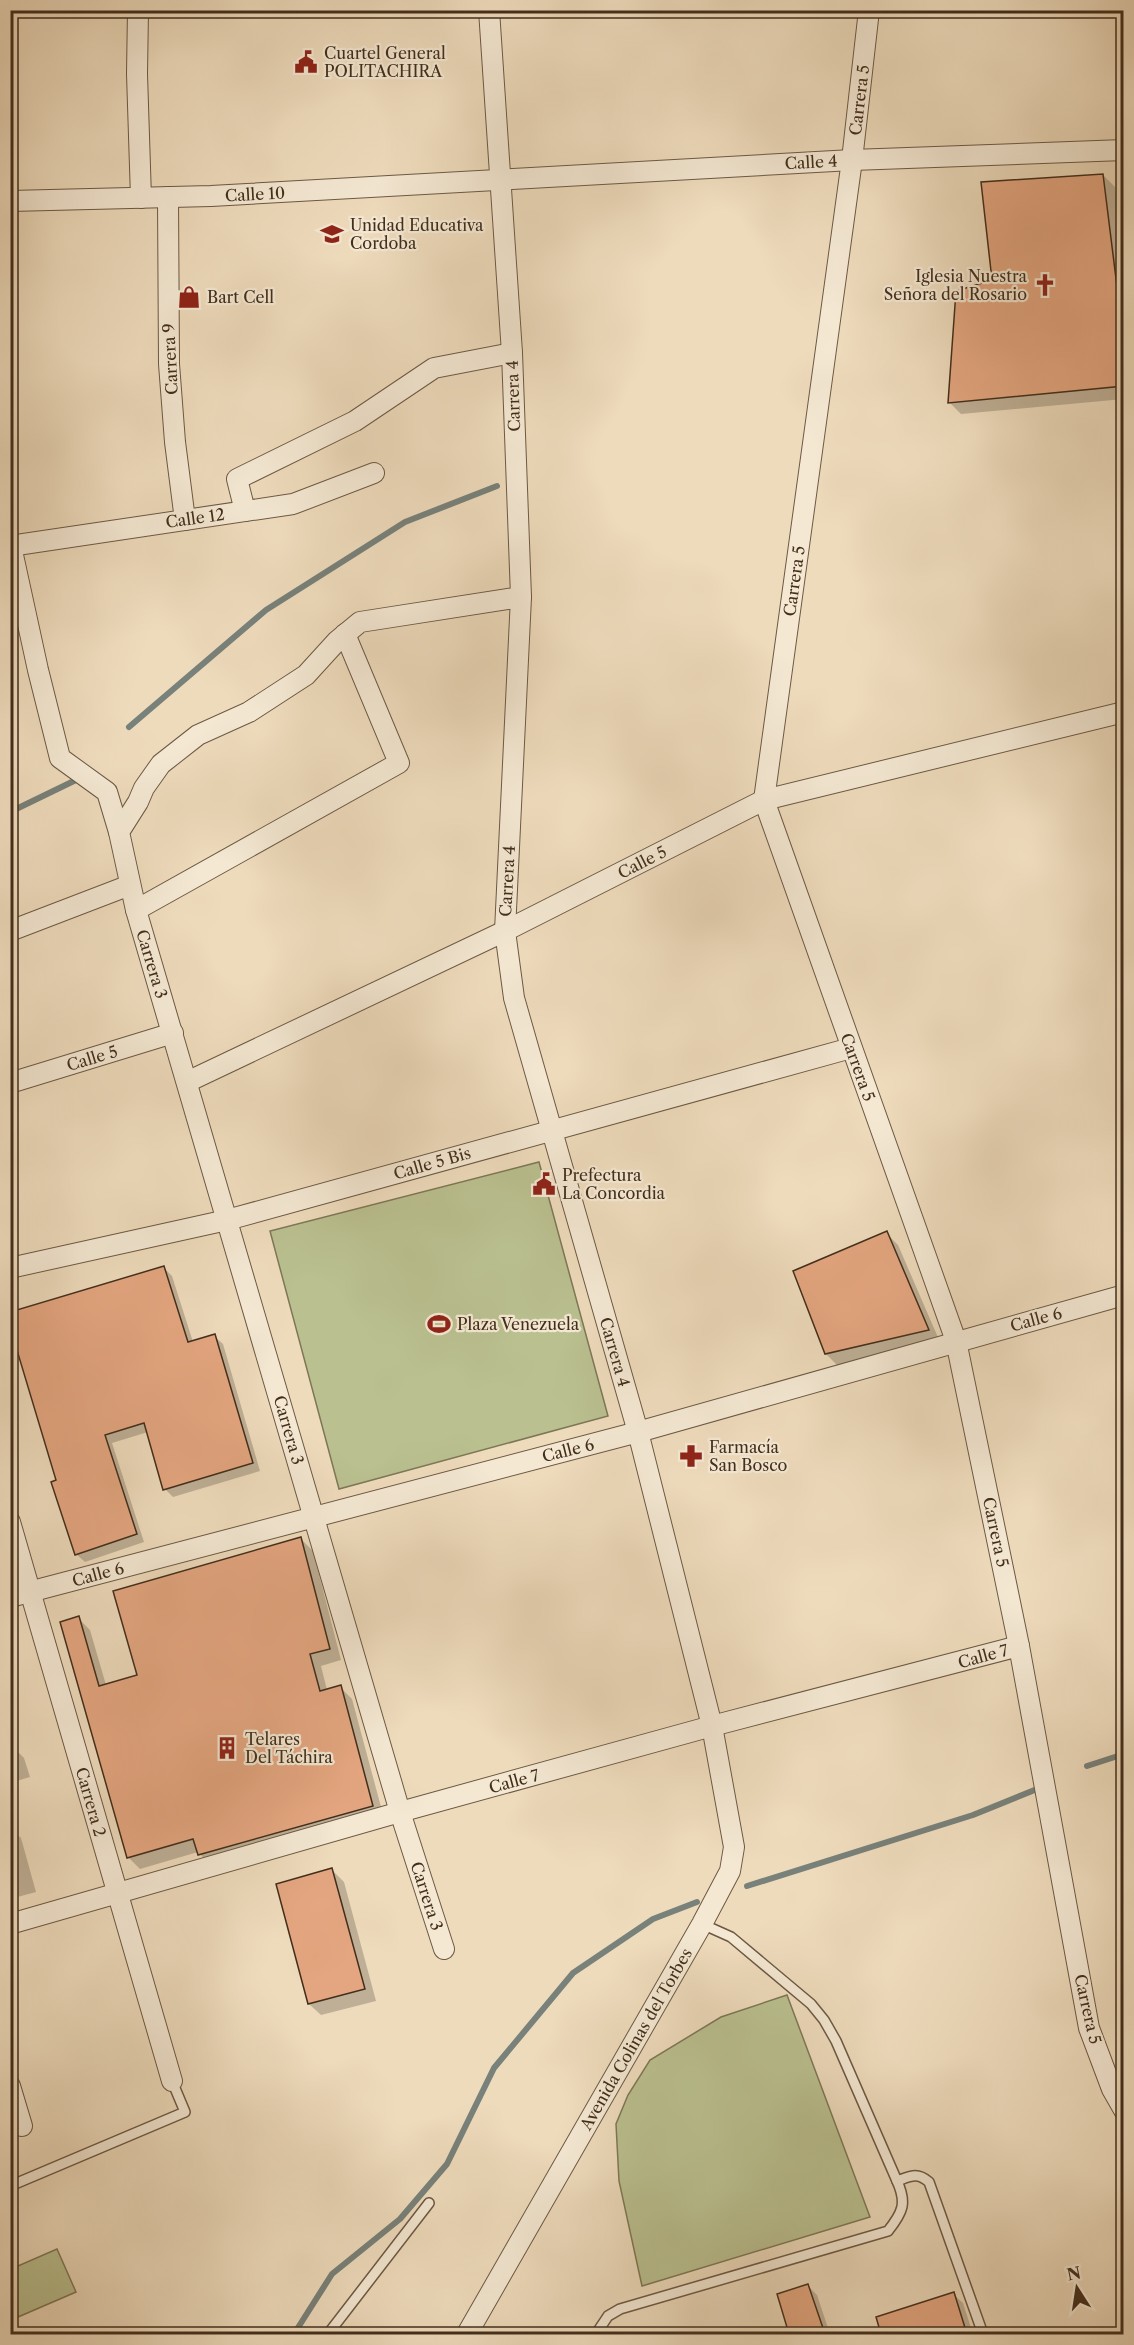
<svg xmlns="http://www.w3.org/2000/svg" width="1134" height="2345" font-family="'Libre Caslon Text',serif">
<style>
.green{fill:#bac090;stroke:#7e7756;stroke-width:1.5}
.shadow{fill:#0003}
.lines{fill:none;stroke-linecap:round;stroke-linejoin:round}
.stream{stroke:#78817a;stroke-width:6}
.building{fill:#e4a680;stroke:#422e1c;stroke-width:1.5}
.lane-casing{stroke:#6d5944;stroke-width:12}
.street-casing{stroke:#6d5944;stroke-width:22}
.lane{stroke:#f4e8d3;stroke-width:9}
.street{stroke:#f4e8d3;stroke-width:20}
.labels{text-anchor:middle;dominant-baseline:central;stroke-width:4.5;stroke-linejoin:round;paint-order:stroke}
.poi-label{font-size:16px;fill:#422e1c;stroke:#f4e8d3;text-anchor:start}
.street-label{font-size:16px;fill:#422e1c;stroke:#f4e8d3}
</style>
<rect width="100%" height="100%" fill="#eedbbc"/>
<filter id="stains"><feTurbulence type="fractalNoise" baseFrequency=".00333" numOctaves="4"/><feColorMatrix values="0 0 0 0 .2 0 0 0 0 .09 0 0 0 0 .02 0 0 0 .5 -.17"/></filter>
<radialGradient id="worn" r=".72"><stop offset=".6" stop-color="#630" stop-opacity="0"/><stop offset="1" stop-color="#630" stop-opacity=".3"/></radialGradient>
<g class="green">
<polygon points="539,1162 608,1416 339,1489 270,1231"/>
<polygon points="787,1995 870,2217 642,2286 619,2181 616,2124 628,2095 650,2060 721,2017"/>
<polygon points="57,2249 76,2292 11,2320 11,2269"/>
</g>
<g class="shadow">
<polygon points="1103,175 1115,187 1124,260 1124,399 961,414 949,402 993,281"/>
<polygon points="886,1233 898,1245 940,1342 838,1366 826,1354"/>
<polygon points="164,1268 172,1276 193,1342 214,1336 223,1344 260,1471 173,1497 165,1489 148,1432 112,1443 144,1542 85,1562 76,1554 58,1481"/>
<polygon points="301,1539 313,1551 341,1660 321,1666 327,1690 340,1687 352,1699 384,1818 211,1866 198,1852 140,1869 128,1857 78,1618 90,1630 106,1685 139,1676"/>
<polygon points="13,1747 24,1758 30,1777 10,1783 10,1748"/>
<polygon points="10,1828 21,1838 36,1892 10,1899"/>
<polygon points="332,1870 344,1882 376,2001 321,2015 309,2004"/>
<polygon points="808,2286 817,2295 830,2334 791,2334 779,2295"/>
<polygon points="953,2294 963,2303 973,2334 878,2334"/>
</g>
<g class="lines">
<g class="stream">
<polyline points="129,727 266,610 405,522 497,486"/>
<polyline points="10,812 78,779"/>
<polyline points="1087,1766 1124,1754"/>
<polyline points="747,1886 973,1815 1042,1787"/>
<polyline points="294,2334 332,2274 400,2219 447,2164 494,2068 573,1973 653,1919 697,1902"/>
</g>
</g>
<g class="building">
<polygon points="1103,174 1124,343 1124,386 948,403 956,291 992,280 981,182"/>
<polygon points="887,1231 929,1330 825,1354 793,1271"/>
<polygon points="164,1266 188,1342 215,1334 253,1463 163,1490 144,1423 105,1435 137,1534 75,1555 51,1482 56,1480 10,1327 10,1312"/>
<polygon points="301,1537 330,1649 310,1654 320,1691 341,1685 373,1806 198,1855 193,1839 127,1858 60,1622 79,1616 99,1686 137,1675 113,1591"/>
<polygon points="332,1868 365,1989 308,2004 276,1884"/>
<polygon points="808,2284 825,2334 789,2334 777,2294"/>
<polygon points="954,2292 966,2331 956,2334 881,2334 876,2317"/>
</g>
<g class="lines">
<g class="lane-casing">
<g id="lane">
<path d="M702,1924l29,13 80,67 13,16 12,21 61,140c14,-5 20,-9 32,1l54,152"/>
<polyline points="10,2186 185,2112 172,2081"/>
<polyline points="328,2334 429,2203"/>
<path d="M596,2334l12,-18 12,-7 268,-78c15,-19 19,-28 9,-50"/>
</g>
</g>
<g class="street-casing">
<g id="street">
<polyline points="138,10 137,74 141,198"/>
<polyline points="869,10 852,160 764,800 956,1341 1019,1646 1089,2028 1112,2089 1124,2110"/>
<polyline points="168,197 169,364 175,442 185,520"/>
<polyline points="10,201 211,196 852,160 1124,150"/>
<polyline points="245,511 237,479 355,421 434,368 512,353"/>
<polyline points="10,546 293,504 374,473"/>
<polyline points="11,546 38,670 60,758 107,792 119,832"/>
<polyline points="136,910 399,763 345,634"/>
<polyline points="10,931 130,885"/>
<polyline points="187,1082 505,931 764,800 1124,712"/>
<polyline points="10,1083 173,1033"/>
<polyline points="10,1268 227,1220 851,1048"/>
<polyline points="10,1522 172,2081"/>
<polyline points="10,1597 638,1432 1124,1295"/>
<polyline points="10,1924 400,1812 712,1726 1019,1646"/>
<polyline points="444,1949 400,1812 136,910 119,832 138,802 144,788 161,764 198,735 249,712 306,675 337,641 360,622 521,597"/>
<polyline points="10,2086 22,2126"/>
<polyline points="467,2334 702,1924 730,1871 734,1847 712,1726 638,1432 514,998 505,931 521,597 512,353 489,10"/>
</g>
</g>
<use href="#lane" class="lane"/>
<use href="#street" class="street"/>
</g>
<defs>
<g id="civic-bare" transform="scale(1.8)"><path d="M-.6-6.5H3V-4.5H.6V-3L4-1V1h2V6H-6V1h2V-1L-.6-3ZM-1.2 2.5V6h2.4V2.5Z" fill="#8f2418" stroke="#f4e8d3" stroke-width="2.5" paint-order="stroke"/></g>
<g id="school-bare" transform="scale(1.8)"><path d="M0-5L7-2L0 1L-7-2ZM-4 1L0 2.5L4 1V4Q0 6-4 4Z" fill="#8f2418" stroke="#f4e8d3" stroke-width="2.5" paint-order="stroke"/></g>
<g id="church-bare" transform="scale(1.8)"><path d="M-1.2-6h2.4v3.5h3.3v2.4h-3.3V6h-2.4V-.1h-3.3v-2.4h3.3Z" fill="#8f2418" stroke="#f4e8d3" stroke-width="2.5" paint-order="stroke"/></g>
<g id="shop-bare" transform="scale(1.8)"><path d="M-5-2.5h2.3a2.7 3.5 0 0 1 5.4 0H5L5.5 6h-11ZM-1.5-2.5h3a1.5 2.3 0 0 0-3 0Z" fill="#8f2418" stroke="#f4e8d3" stroke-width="2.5" paint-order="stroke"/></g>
<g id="stadium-bare" transform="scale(1.8)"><path d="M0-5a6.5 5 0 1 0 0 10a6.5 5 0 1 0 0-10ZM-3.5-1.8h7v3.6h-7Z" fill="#8f2418" stroke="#f4e8d3" stroke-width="2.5" paint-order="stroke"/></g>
<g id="pharmacy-bare" transform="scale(1.8)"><path d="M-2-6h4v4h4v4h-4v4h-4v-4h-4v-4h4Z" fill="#8f2418" stroke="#f4e8d3" stroke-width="2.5" paint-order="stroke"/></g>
<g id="building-bare" transform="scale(1.8)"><path d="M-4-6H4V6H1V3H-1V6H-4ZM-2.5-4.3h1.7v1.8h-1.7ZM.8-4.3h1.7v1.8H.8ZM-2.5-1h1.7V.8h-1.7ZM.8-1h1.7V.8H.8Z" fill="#8f2418" stroke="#f4e8d3" stroke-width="2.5" paint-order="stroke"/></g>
</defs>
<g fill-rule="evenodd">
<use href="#civic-bare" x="306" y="62"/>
<use href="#school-bare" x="332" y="234"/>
<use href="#church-bare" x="1045" y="285"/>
<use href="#shop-bare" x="189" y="297"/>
<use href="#civic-bare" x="544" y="1184"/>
<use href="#stadium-bare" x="439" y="1324"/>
<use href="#pharmacy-bare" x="691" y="1456"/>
<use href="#building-bare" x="227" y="1748"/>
</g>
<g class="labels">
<g class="poi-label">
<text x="324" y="53">Cuartel General<tspan x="324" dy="18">POLITACHIRA</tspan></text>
<text x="350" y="225">Unidad Educativa<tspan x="350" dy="18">Cordoba</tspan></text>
<text x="1027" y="276" text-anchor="end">Iglesia Nuestra<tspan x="1027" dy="18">Señora del Rosario</tspan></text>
<text x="207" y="297">Bart Cell</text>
<text x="562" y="1175">Prefectura<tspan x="562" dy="18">La Concordia</tspan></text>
<text x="457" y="1324">Plaza Venezuela</text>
<text x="709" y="1447">Farmacía<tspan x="709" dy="18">San Bosco</tspan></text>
<text x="245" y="1739">Telares<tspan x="245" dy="18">Del Táchira</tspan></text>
</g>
<g class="street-label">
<text transform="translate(859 100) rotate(-83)">Carrera 5</text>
<text transform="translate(811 162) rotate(-3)">Calle 4</text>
<text transform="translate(255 194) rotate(-3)">Calle 10</text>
<text transform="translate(170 359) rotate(-93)">Carrera 9</text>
<text transform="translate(513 396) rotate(-92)">Carrera 4</text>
<text transform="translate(195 518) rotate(-8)">Calle 12</text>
<text transform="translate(794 581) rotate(-82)">Carrera 5</text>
<text transform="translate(642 862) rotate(-27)">Calle 5</text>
<text transform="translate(507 881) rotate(-87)">Carrera 4</text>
<text transform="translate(152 964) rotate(73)">Carrera 3</text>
<text transform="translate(92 1058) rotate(-17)">Calle 5</text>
<text transform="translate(858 1067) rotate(70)">Carrera 5</text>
<text transform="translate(432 1163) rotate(-16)">Calle 5 Bis</text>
<text transform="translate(1036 1319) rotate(-15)">Calle 6</text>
<text transform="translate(615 1352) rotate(74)">Carrera 4</text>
<text transform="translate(289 1430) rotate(74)">Carrera 3</text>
<text transform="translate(568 1450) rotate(-14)">Calle 6</text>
<text transform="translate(996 1532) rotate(78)">Carrera 5</text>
<text transform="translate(98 1574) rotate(-15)">Calle 6</text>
<text transform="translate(983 1656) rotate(-15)">Calle 7</text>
<text transform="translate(514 1781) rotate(-15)">Calle 7</text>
<text transform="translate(91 1802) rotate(74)">Carrera 2</text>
<text transform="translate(427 1896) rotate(72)">Carrera 3</text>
<text transform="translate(1088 2009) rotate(77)">Carrera 5</text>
<text transform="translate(636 2039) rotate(-60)">Avenida Colinas del Torbes</text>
</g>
</g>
<rect width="1134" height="2345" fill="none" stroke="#eedbbc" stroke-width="36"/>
<rect x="12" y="12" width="1110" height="2321" fill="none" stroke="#422e1c" stroke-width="3"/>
<rect x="18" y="18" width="1098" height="2309" fill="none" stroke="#422e1c" stroke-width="1.5"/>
<g transform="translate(1077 2288) rotate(348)" stroke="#f4e8d3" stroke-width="4.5" paint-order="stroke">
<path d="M0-4.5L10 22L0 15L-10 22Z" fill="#422e1c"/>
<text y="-9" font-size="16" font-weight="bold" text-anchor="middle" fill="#422e1c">N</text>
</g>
<rect width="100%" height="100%" filter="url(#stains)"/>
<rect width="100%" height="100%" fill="url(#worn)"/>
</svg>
